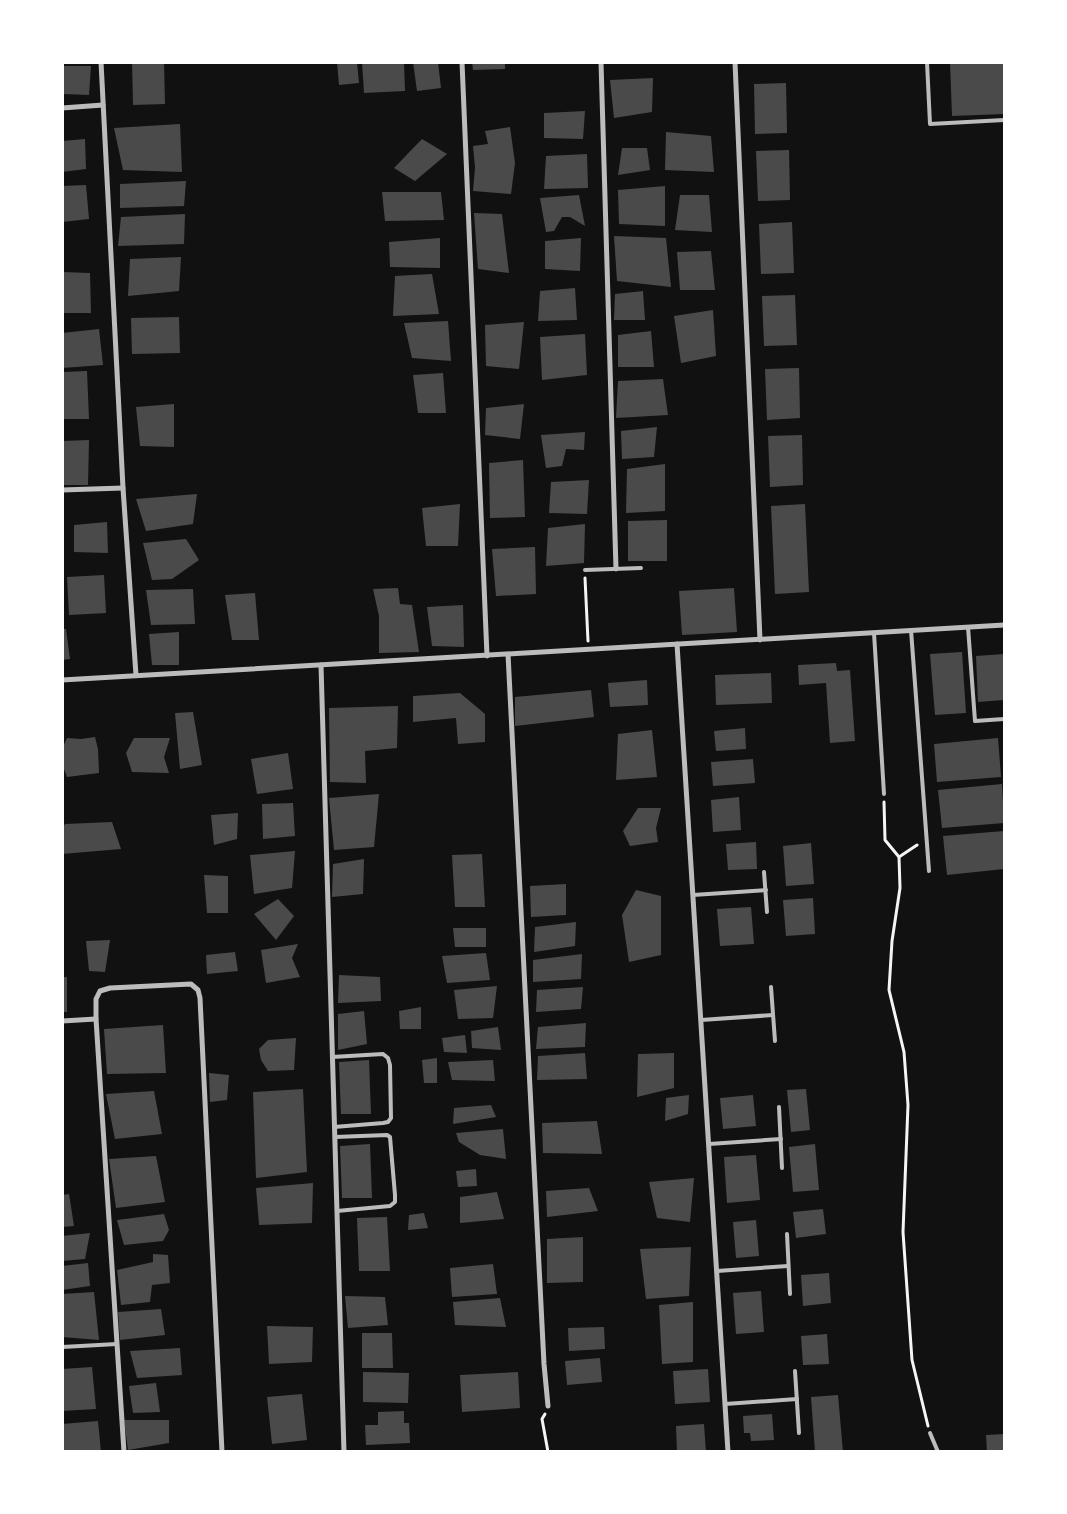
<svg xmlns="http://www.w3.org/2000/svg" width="1067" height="1514" font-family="'Work Sans',sans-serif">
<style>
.building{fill:#4a4a4a}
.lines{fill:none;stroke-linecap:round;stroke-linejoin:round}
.path{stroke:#f5f5f5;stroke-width:3}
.service{stroke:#bcbcbc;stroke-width:4}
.minor{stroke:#bcbcbc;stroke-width:5}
</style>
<rect width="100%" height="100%" fill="#111"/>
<g class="building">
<polygon points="132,62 164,62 165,104 133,105"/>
<polygon points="337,62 357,62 359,83 339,85"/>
<polygon points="362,62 404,62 405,91 364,93"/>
<polygon points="413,62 438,62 441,88 417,91"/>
<polygon points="472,62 505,62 505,69 473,70"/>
<polygon points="950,62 1004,62 1004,114 952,116"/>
<polygon points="62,66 91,66 89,95 62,94"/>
<polygon points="653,78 652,112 614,118 610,80"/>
<polygon points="786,83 787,133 755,134 754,84"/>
<polygon points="585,111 583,139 544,138 544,113"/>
<polygon points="180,124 182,172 123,170 114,128"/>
<polygon points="510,127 515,163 511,194 473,191 475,167 473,146 488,144 485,131"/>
<polygon points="666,132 711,136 714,172 665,170"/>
<polygon points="85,139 86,169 62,172 62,141"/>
<polygon points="422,139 447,154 415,181 394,168"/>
<polygon points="622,148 647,148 650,170 618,175"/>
<polygon points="789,150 790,200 758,201 756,151"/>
<polygon points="587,154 588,188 544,189 546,156"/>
<polygon points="186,181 184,206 120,208 120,184"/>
<polygon points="86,185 89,219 62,222 62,186"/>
<polygon points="665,186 665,226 619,224 618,190"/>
<polygon points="382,192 441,192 444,220 385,221"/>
<polygon points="579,195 585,226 570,217 562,217 554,231 546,232 540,198"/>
<polygon points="680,195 709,195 712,232 675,230"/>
<polygon points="474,213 502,214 509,273 478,269"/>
<polygon points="185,214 184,244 118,246 121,217"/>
<polygon points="792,222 794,273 761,274 759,224"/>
<polygon points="614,236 666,238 671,287 617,281"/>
<polygon points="440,238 440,268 390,267 389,242"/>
<polygon points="581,238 580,271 545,269 545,241"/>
<polygon points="711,251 715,290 680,290 677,252"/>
<polygon points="181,257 179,291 128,296 130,259"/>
<polygon points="62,272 90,273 91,313 63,313"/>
<polygon points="432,274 439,314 393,316 395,276"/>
<polygon points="575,288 577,320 538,321 540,291"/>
<polygon points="643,291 645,320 614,320 615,294"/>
<polygon points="795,295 797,345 764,346 762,296"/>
<polygon points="713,310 716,356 681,363 674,316"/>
<polygon points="179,317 180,353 132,354 131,318"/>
<polygon points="448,321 451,361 412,358 404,323"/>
<polygon points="524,322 519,369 486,366 485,325"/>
<polygon points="99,329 103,365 62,368 62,333"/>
<polygon points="651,331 654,367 618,367 618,335"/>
<polygon points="585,334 587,375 542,380 540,337"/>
<polygon points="799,368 800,418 767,420 765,369"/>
<polygon points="87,371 89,419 62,419 62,372"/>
<polygon points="443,373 446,413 418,413 413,375"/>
<polygon points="663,379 668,415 616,418 618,381"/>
<polygon points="174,404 174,447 140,446 136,407"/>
<polygon points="524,404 520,439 485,435 486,408"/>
<polygon points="657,427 654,457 622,459 621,431"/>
<polygon points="585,432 584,450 566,449 562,466 546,468 541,435"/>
<polygon points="802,435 803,485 770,487 768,436"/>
<polygon points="89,440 88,485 62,485 62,441"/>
<polygon points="523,460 525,517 490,518 489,463"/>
<polygon points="665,464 665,511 626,513 627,469"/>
<polygon points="589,480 587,514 549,513 551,482"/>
<polygon points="197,494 193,524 146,531 136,499"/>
<polygon points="460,504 458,546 426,546 422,508"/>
<polygon points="805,504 809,592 775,594 771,506"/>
<polygon points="667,520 667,561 628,561 628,521"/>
<polygon points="107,522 108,553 74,552 74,525"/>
<polygon points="585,524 584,563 546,566 548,528"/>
<polygon points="186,539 199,560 172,579 152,580 143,543"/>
<polygon points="535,547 536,594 496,596 492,549"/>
<polygon points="104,575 106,613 69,615 67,577"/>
<polygon points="398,588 400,604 412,605 419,652 379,653 379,616 373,589"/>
<polygon points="734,588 737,632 682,635 679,591"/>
<polygon points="193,589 195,624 151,625 146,590"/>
<polygon points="255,593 259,640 232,640 225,595"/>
<polygon points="463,605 464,647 432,646 427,607"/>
<polygon points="62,629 66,629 70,659 62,660"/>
<polygon points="179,632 179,665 152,665 149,634"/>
<polygon points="962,652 966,713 935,715 930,654"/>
<polygon points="1004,654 1004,700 978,702 976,656"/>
<polygon points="836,663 837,671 850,670 855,741 830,743 826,683 799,685 798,665"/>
<polygon points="771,673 772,703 716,705 715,675"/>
<polygon points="647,680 648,705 610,707 608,683"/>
<polygon points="591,690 594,717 515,726 515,697"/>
<polygon points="460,693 485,714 485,742 458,744 456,718 413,722 413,696"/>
<polygon points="398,706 397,748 365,751 366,783 330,782 329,708"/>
<polygon points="193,712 202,765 180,769 175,713"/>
<polygon points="745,728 746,749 716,751 714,731"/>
<polygon points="652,730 657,777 616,780 618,734"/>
<polygon points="95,737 98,749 99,773 67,777 62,764 62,749 67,738 81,739"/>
<polygon points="134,738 170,738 164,757 169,773 132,772 126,753"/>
<polygon points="998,738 1001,777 937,782 934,744"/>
<polygon points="288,753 293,789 257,794 251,759"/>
<polygon points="753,759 755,783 713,786 711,762"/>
<polygon points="1002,784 1004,823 942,828 938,790"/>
<polygon points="379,794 374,847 334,850 329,798"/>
<polygon points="739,797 741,830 713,832 711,800"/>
<polygon points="293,803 295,836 263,839 262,804"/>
<polygon points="638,808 661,808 656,828 658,842 630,846 623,831"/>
<polygon points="238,813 237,839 214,845 211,815"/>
<polygon points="112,822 121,849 62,854 62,829 65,824"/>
<polygon points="1004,831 1004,869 947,875 943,836"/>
<polygon points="756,842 757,869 728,870 726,844"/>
<polygon points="811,843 814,884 786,886 783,846"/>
<polygon points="295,851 292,888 254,894 250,855"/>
<polygon points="482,854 485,907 455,907 452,855"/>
<polygon points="364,859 363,894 332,897 333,864"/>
<polygon points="204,875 228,876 228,913 207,913"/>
<polygon points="566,884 566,915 531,917 530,886"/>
<polygon points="636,890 661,896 661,955 629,962 622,915"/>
<polygon points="813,898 815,934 786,936 783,900"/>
<polygon points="278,899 294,916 276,940 254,914"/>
<polygon points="751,907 754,944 720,946 717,909"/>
<polygon points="576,922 575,946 534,952 535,927"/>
<polygon points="453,928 486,928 486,947 455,947"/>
<polygon points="110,940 105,972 89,971 86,941"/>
<polygon points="298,944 292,958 300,977 266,983 261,950"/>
<polygon points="235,952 238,971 207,974 206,955"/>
<polygon points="486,953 490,980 447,983 442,956"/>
<polygon points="582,954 581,979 533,982 533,960"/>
<polygon points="339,975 380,977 381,1001 338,1003"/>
<rect x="62" y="977" width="5" height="35"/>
<polygon points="497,986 493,1018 458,1019 454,990"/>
<polygon points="583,987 581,1009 536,1012 537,990"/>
<polygon points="421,1007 421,1029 400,1029 399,1011"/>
<polygon points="364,1011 367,1044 338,1050 338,1014"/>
<polygon points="586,1023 585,1047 536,1049 538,1027"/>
<polygon points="163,1025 166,1073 107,1074 104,1029"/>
<polygon points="498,1027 501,1050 472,1048 471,1031"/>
<polygon points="465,1035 467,1053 444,1052 442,1038"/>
<polygon points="296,1038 294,1070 268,1071 261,1060 259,1049 268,1040"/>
<polygon points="585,1053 587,1079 537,1080 538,1056"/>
<polygon points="674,1053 674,1088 637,1097 638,1054"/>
<polygon points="437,1058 437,1083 424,1083 422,1060"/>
<polygon points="369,1060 371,1114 341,1114 339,1062"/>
<polygon points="493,1060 495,1081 452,1080 448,1062"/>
<polygon points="209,1073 229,1075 227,1100 210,1102"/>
<polygon points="303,1089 307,1172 256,1178 253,1092"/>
<polygon points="806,1089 810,1130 791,1132 787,1090"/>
<polygon points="154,1091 162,1134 115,1139 106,1094"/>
<polygon points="689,1095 688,1114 665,1121 666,1098"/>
<polygon points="753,1095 756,1126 723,1129 720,1098"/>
<polygon points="491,1105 496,1117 453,1124 454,1108"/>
<polygon points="597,1121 602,1154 543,1153 542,1123"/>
<polygon points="503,1129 506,1159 480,1155 459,1142 456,1133"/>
<polygon points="370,1144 372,1198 342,1198 340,1146"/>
<polygon points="815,1144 819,1190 793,1192 789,1147"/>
<polygon points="756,1155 760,1200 727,1203 724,1157"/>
<polygon points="156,1156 165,1202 116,1208 109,1159"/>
<polygon points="476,1169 477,1186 458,1187 456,1171"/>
<polygon points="694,1178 690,1222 657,1218 649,1182"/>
<polygon points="313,1183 312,1223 259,1225 256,1188"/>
<polygon points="589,1188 598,1211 547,1217 546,1191"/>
<polygon points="497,1192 504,1219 460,1223 460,1197"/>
<polygon points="69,1194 74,1226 62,1227 62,1195"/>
<polygon points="823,1209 826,1234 796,1238 793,1212"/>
<polygon points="424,1213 428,1228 408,1230 409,1215"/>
<polygon points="164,1214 169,1230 163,1241 124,1245 117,1220"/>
<polygon points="387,1217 390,1271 359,1271 357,1218"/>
<polygon points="756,1220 759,1256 736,1258 733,1222"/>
<polygon points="90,1233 85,1259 62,1261 62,1236"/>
<polygon points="583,1237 583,1282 547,1283 547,1239"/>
<polygon points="691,1247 689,1296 646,1299 640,1249"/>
<polygon points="153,1254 168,1255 170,1283 152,1285 150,1302 121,1305 117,1270 153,1262"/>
<polygon points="88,1263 90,1286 62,1290 62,1266"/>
<polygon points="493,1264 497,1294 452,1297 450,1268"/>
<polygon points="829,1273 831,1303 803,1306 801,1275"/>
<polygon points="761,1291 764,1332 736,1334 733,1293"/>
<polygon points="94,1292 99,1340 62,1337 62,1294"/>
<polygon points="345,1296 385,1297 388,1325 348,1328"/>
<polygon points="500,1298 506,1327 455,1325 453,1302"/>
<polygon points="693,1302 693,1362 662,1364 659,1305"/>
<polygon points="161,1309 165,1335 120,1340 118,1312"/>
<polygon points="267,1326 313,1327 312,1362 269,1364"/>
<polygon points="604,1327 605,1349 569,1351 568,1328"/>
<polygon points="362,1333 392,1333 393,1368 362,1368"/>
<polygon points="827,1334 829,1364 803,1365 801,1336"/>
<polygon points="180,1348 182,1375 137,1378 130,1351"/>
<polygon points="600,1358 602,1382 567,1385 565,1361"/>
<polygon points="92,1367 96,1409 62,1411 62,1369"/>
<polygon points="708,1369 710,1402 675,1404 673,1371"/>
<polygon points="363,1372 409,1373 408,1403 363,1402"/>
<polygon points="518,1372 520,1408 462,1412 460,1375"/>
<polygon points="156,1383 160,1412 133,1413 129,1386"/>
<polygon points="302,1394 307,1440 272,1444 267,1397"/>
<polygon points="838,1395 843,1452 815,1452 811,1397"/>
<polygon points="404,1411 404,1423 409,1423 410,1443 366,1445 365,1425 378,1425 378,1412"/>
<polygon points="772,1414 774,1440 751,1441 750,1433 744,1433 743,1416"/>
<polygon points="124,1420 169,1420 169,1443 128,1450"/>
<polygon points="98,1421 101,1452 62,1452 62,1424"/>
<polygon points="704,1424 706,1452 677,1452 676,1426"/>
<polygon points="1004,1434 1004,1452 987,1452 986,1435"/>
</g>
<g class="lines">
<g class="path">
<polyline points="585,578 588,641"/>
<polyline points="884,802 885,840 899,857 900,888 892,941 889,990 904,1052 908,1105 903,1232 912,1360 928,1426"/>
<polyline points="899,857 917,845"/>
<polyline points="545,1414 542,1419 548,1452"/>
</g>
<g class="service">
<polyline points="927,62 930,124 1004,120"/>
<polyline points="585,570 641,568"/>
<polyline points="968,627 975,721 1004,719"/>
<polyline points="911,630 929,871"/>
<polyline points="874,633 884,794"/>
<polyline points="764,872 767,912"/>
<polyline points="693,895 766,890"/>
<polyline points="771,987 775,1041"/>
<polyline points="701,1020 773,1015"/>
<polyline points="332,1057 383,1054 388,1058 390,1065 391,1118 388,1122 383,1123 334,1127"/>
<polyline points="779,1107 782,1168"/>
<polyline points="335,1137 387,1135 390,1137 395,1195 395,1202 390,1206 337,1211"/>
<polyline points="709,1144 781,1139"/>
<polyline points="787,1234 790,1294"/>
<polyline points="717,1271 788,1266"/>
<polyline points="62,1347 117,1344"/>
<polyline points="795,1371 799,1433"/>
<polyline points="725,1404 797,1399"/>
<polyline points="930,1433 938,1452"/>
</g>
<g class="minor">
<polyline points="101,62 123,488 136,675"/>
<polyline points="462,62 487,656"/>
<polyline points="601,62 616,569"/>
<polyline points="735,62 760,640"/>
<polyline points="62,108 103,105"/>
<polyline points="62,490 123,488"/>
<polyline points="677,644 728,1452"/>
<polyline points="508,654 544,1364 548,1406"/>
<polyline points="321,665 344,1452"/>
<polyline points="62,680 1004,625"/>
<polyline points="62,1021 96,1019"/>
<polyline points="124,1452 96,1019 96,999 100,991 110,988 191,984 198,990 200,998 222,1452"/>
</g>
</g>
<rect width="1067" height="1514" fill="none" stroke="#ffffff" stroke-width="128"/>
</svg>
